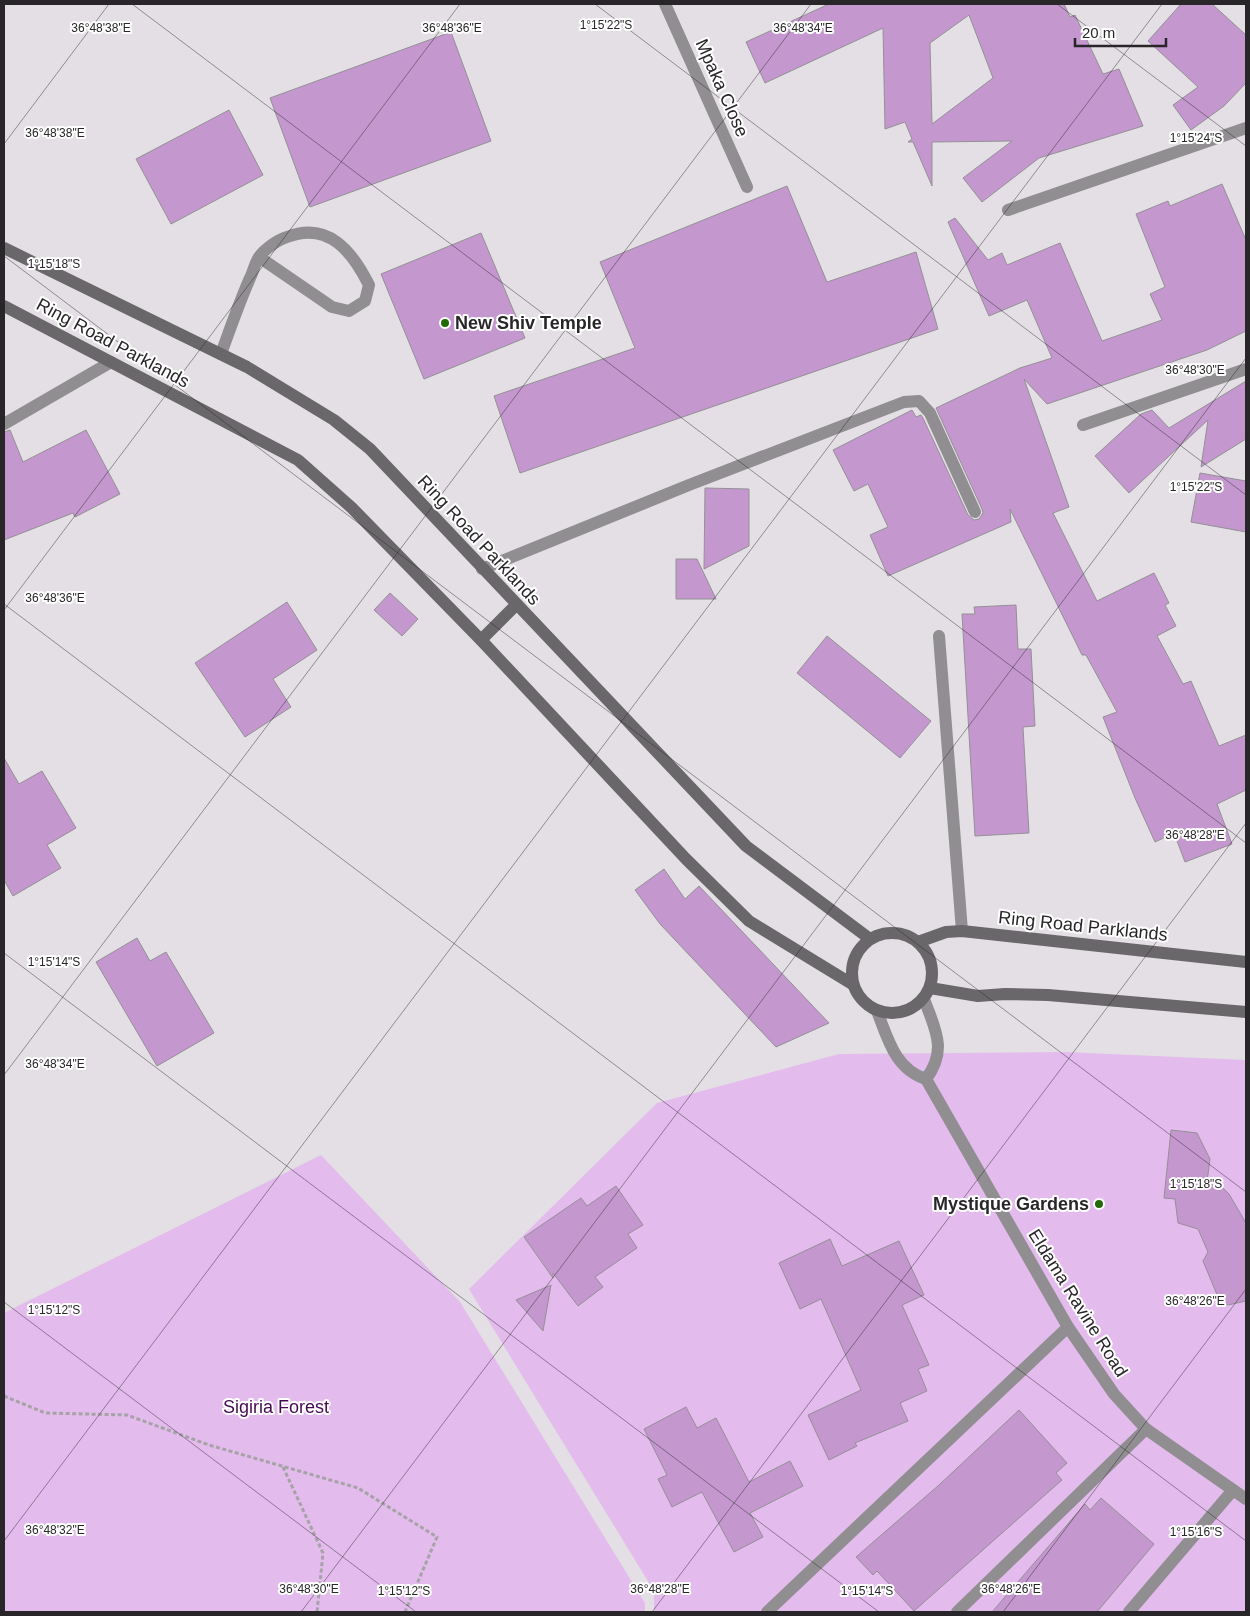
<svg xmlns="http://www.w3.org/2000/svg" width="1250" height="1616" font-family="Helvetica,sans-serif">
<style>
.green{fill:#e3bbed}
.building{fill:#c497cf;stroke:#949095;fill-rule:evenodd}
.lines{fill:none;stroke-linecap:round;stroke-linejoin:round}
.path{stroke:#a6a3a7;stroke-width:3;stroke-dasharray:4 2.5;stroke-linecap:butt}
.lane{stroke:#908e91;stroke-width:12}
.street{stroke:#908e91;stroke-width:12}
.secondary{stroke:#6a676a;stroke-width:12}
.ticks{fill:none;stroke:#282628;stroke-width:1;stroke-opacity:0.45}
.poi-dot{fill:#236a05;stroke:#fff;stroke-width:2}
.labels{text-anchor:middle;dominant-baseline:central;stroke-width:4;stroke-linejoin:round;paint-order:stroke}
.street-label{font-size:18px;fill:#282628;stroke:#fff}
.poi-label{font-size:18px;font-weight:bold;fill:#282628;stroke:#fff;text-anchor:start}
.park-label{font-size:18px;fill:#430a50;stroke:#fff}
.ticks-label{font-size:12px;text-anchor:middle;fill:#282628;stroke:#fff;stroke-width:4;stroke-linejoin:round;paint-order:stroke}
</style>
<rect width="100%" height="100%" fill="#e3dfe4"/>
<g class="green">
<polygon points="1064,1052 1246,1060 1246,1612 654,1612 654,1591 469,1289 657,1103 839,1054"/>
<polygon points="321,1155 460,1302 645,1603 645,1612 4,1612 4,1313"/>
</g>
<g class="building">
<path d="M829,4h235l6,13 5,-2 28,59 16,-5 24,57 -104,32 -57,44 -19,-24 49,-37 -80,1v44l-19,-44h-5l4,-3 -7,-17 -20,7 -2,-101 -118,55 -19,-41zM969,15l24,63 -61,46 -2,-81z"/>
<polygon points="1181,4 1212,4 1246,35 1246,83 1224,106 1191,130 1173,105 1198,87 1148,41"/>
<polygon points="451,32 491,141 310,207 270,98"/>
<polygon points="229,110 263,175 171,224 136,159"/>
<polygon points="1222,184 1246,240 1246,331 1207,350 1047,404 1024,379 1069,507 1053,513 1097,601 1154,573 1169,603 1165,605 1176,626 1157,636 1183,684 1191,681 1219,746 1246,735 1246,790 1217,804 1232,844 1185,862 1174,833 1155,842 1135,798 1103,717 1117,712 1086,655 1082,655 1010,509 1011,522 888,576 870,535 888,527 868,484 854,491 833,450 912,410 916,417 921,415 923,418 968,515 974,520 979,519 983,513 982,509 936,408 1020,368 1052,358 1027,300 989,316 948,222 955,218 988,260 1002,253 1007,265 1060,243 1102,341 1162,320 1150,294 1165,287 1136,214 1168,201 1170,206"/>
<polygon points="787,186 827,282 916,252 938,329 520,473 494,396 635,348 600,262"/>
<polygon points="481,233 525,338 424,379 381,274"/>
<polygon points="1246,381 1246,439 1201,467 1208,420 1129,493 1095,456 1141,414 1152,410 1169,428"/>
<polygon points="10,430 23,462 86,430 120,494 75,517 73,513 4,540 4,432"/>
<polygon points="1200,473 1246,481 1246,532 1191,522"/>
<polygon points="705,488 749,489 749,546 704,569"/>
<polygon points="676,559 697,559 716,599 676,599"/>
<polygon points="390,593 418,619 402,636 374,610"/>
<polygon points="287,602 317,650 273,679 291,707 245,737 195,663"/>
<polygon points="1016,605 1018,649 1031,649 1035,726 1023,727 1029,833 975,836 962,614 975,614 974,607"/>
<polygon points="827,636 931,721 900,758 797,673"/>
<polygon points="4,758 19,784 42,771 76,828 47,845 61,868 13,896 4,880"/>
<polygon points="664,869 685,899 699,886 829,1023 776,1047 660,924 635,890"/>
<polygon points="137,938 150,961 166,952 214,1033 157,1066 96,962"/>
<polygon points="1171,1130 1197,1133 1210,1159 1207,1182 1224,1189 1229,1194 1246,1223 1246,1301 1228,1305 1220,1302 1203,1261 1208,1252 1198,1229 1178,1223 1175,1199 1164,1198"/>
<polygon points="616,1186 643,1225 628,1234 637,1248 595,1277 603,1287 578,1306 553,1273 553,1278 524,1237 581,1198 587,1206"/>
<polygon points="830,1239 842,1266 899,1241 924,1295 902,1305 929,1365 918,1369 927,1391 900,1403 908,1421 855,1443 857,1446 829,1460 808,1415 861,1390 821,1299 800,1309 779,1263"/>
<polygon points="551,1285 543,1331 516,1300"/>
<polygon points="686,1407 697,1428 716,1418 749,1482 790,1461 803,1486 750,1513 763,1537 734,1552 702,1492 672,1507 658,1479 667,1475 644,1429"/>
<polygon points="1019,1410 1067,1463 1056,1473 1062,1480 914,1611 877,1571 873,1575 856,1557 939,1485"/>
<polygon points="1101,1498 1154,1544 1097,1612 992,1612 1085,1504 1090,1510"/>
</g>
<g class="lines">
<g class="path">
<polyline points="4,1396 45,1413 127,1415 209,1445 358,1488 437,1537 405,1612"/>
<polyline points="283,1467 323,1553 317,1612"/>
</g>
<g class="lane">
<polyline points="665,4 747,187"/>
<polyline points="1008,210 1246,128"/>
<path d="M221,354c9,-25 18,-51 29,-76 3,-6 5,-15 9,-21 6,-8 18,-17 28,-20 41,-16 65,14 82,48l-4,16 -16,10 -17,-4 -73,-50"/>
<polyline points="1083,425 1246,369"/>
</g>
<g class="street">
<polyline points="4,424 111,362"/>
<polyline points="482,569 689,485 904,402 919,401 930,413 975,512"/>
<polyline points="939,636 962,931"/>
<path d="M924,999c11,30 24,51 2,80"/>
<path d="M877,1011c11,28 18,58 49,68"/>
<polyline points="926,1079 1068,1327 1114,1394 1146,1429 1246,1499"/>
<polyline points="767,1612 1068,1327"/>
<polyline points="957,1612 1146,1429"/>
<polyline points="1129,1612 1233,1490"/>
</g>
<g class="secondary">
<polyline points="4,248 247,367 334,420 370,449 746,846 870,939"/>
<polyline points="4,306 298,460 352,508 481,640 686,859 749,921 852,984"/>
<polyline points="481,640 516,605"/>
<circle cx="892" cy="973" r="40"/>
<polyline points="918,942 946,932 962,931 1246,962"/>
<polyline points="930,988 978,996 1005,994 1048,995 1246,1012"/>
</g>
</g>
<path class="ticks" d="M132,4l1114,839M595,4l651,491M1057,4l189,142M4,144l105,-140M4,256l1242,936M4,604l1242,937M4,610l456,-606M4,953l875,659M4,1075l807,-1071M4,1302l412,310M4,1541l1158,-1537M301,1612l945,-1254M652,1612l594,-789M1003,1612l243,-323"/>
<g class="poi-dot">
<circle cx="445" cy="323" r="5"/>
<circle cx="1099" cy="1204" r="5"/>
</g>
<g class="labels">
<g class="street-label">
<text transform="translate(722 88) rotate(66)">Mpaka Close</text>
<text transform="translate(113 343) rotate(28)">Ring Road Parklands</text>
<text transform="translate(479 540) rotate(47)">Ring Road Parklands</text>
<text transform="translate(1083 926) rotate(6)">Ring Road Parklands</text>
<text transform="translate(1078 1303) rotate(58)">Eldama Ravine Road</text>
</g>
<g class="poi-label">
<text x="455" y="323">New Shiv Temple</text>
<text x="1089" y="1204" text-anchor="end">Mystique Gardens</text>
</g>
<g class="park-label">
<text x="276" y="1407">Sigiria Forest</text>
</g>
</g>
<g class="ticks-label">
<text x="606" y="29">1°15'22"S</text>
<text x="101" y="32">36°48'38"E</text>
<text x="452" y="32">36°48'36"E</text>
<text x="803" y="32">36°48'34"E</text>
<text x="55" y="137">36°48'38"E</text>
<text x="1196" y="142">1°15'24"S</text>
<text x="54" y="268">1°15'18"S</text>
<text x="1195" y="374">36°48'30"E</text>
<text x="1196" y="491">1°15'22"S</text>
<text x="55" y="602">36°48'36"E</text>
<text x="1195" y="839">36°48'28"E</text>
<text x="54" y="966">1°15'14"S</text>
<text x="55" y="1068">36°48'34"E</text>
<text x="1196" y="1188">1°15'18"S</text>
<text x="1195" y="1305">36°48'26"E</text>
<text x="54" y="1314">1°15'12"S</text>
<text x="55" y="1534">36°48'32"E</text>
<text x="1196" y="1536">1°15'16"S</text>
<text x="309" y="1593">36°48'30"E</text>
<text x="660" y="1593">36°48'28"E</text>
<text x="1011" y="1593">36°48'26"E</text>
<text x="404" y="1595">1°15'12"S</text>
<text x="867" y="1595">1°15'14"S</text>
</g>
<rect width="1250" height="1616" fill="none" stroke="#282628" stroke-width="10"/>
<path d="M1075 38v8h91v-8" fill="none" stroke="#282628" stroke-width="2.5"/>
<text x="1082" y="38" font-size="15" fill="#282628" stroke="#ffffff" stroke-width="4" paint-order="stroke">20 m</text>
</svg>
